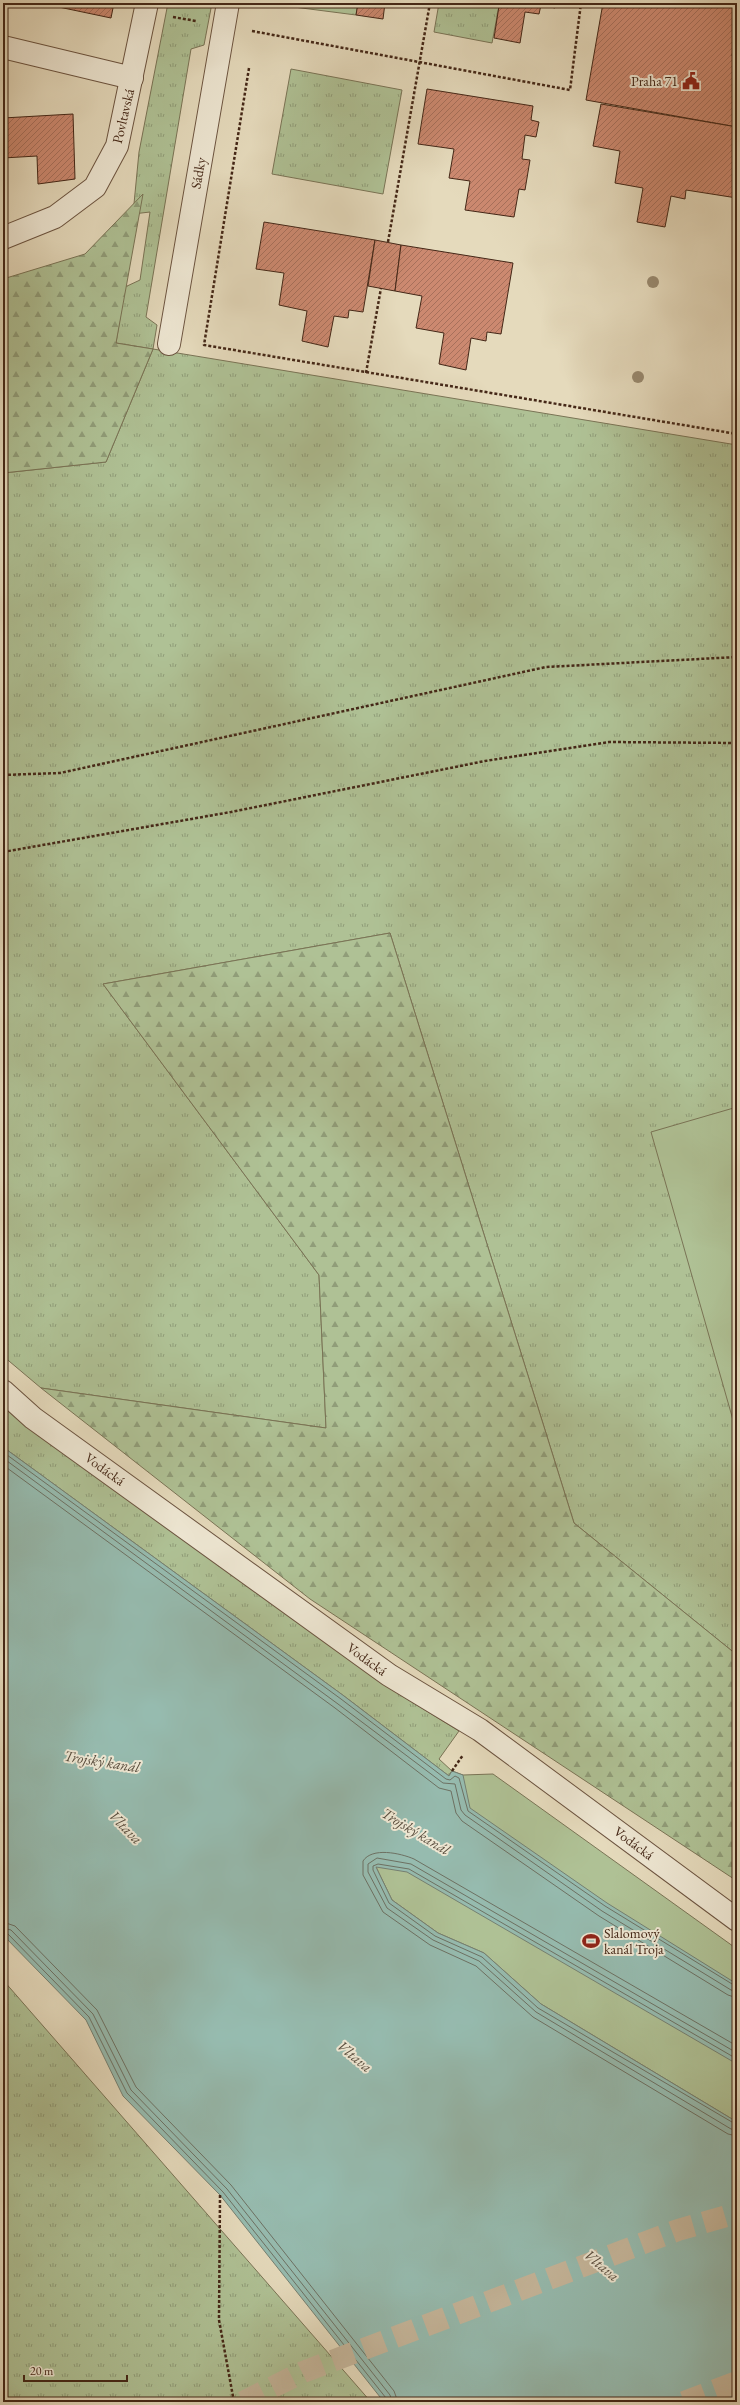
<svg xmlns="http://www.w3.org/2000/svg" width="740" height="2405" font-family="'EB Garamond',serif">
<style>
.grass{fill:url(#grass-tufts);stroke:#7a7456}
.forest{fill:url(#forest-firs);stroke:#7a7456}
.pitch{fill:#afc195;stroke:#7a7456}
.water{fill:#96bbaf;stroke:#758072}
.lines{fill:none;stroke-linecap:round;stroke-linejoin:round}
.shore{stroke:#6d7163;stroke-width:1}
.building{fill:url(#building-hatch);stroke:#442717}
.highway-tunnel{stroke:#c5b69b;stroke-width:22;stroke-dasharray:22 11;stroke-linecap:butt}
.street-casing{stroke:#6c5440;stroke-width:24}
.path{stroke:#442717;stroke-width:2.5;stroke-dasharray:3 2;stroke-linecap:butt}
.street{stroke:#eee7d3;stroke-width:22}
.tree{fill:#98896f}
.labels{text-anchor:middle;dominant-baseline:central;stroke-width:4;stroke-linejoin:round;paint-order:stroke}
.poi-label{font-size:14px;fill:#442717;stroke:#eee7d3;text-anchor:end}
.street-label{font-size:14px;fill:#442717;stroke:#eee7d3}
.water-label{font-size:15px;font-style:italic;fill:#584c3d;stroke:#eee7d3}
</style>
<defs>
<pattern id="grass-tufts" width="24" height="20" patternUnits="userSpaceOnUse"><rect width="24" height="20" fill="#afc195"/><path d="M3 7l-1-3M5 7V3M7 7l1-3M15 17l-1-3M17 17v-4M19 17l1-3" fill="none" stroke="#909d79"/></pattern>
<pattern id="forest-firs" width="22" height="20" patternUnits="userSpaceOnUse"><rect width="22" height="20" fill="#afc195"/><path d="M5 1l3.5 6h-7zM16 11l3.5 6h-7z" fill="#909d79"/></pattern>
<pattern id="building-hatch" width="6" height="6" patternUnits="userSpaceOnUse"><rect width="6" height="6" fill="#cc8970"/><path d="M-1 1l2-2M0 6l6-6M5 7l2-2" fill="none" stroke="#a7705b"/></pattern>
</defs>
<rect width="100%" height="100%" fill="#e5dabc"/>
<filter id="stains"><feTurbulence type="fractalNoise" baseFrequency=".005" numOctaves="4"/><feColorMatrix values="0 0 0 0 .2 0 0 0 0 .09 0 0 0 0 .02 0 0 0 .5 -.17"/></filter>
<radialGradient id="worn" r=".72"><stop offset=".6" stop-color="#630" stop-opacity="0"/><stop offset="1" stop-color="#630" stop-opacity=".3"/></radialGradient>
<g class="grass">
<polygon points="168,3 212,3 204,45 191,49 146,317 157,325 153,349 737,445 737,1655 574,1523 390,933 103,984 319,1275 326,1428 41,1388 3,1356 3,473 106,462 153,349 116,343 125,287 140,280 150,212 133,214 139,152"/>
<polygon points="282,3 358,3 356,15 286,6"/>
<polygon points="439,3 477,3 499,6 492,43 434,32"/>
<polygon points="291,69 402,90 383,194 272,174"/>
<polygon points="3,1391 383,1684 459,1731 439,1759 452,1771 449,1776 344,1696 3,1447"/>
<polygon points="3,1980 371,2402 3,2402"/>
</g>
<g class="forest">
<polygon points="143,194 116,343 153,349 106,462 3,473 3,279 85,254"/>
<polygon points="390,933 574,1523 737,1655 737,1881 310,1599 41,1388 326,1428 319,1275 103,984"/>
</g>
<g class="pitch">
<polygon points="737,1107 737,1434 651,1132"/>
<polygon points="452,1771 463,1775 493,1774 737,1949 737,2122 541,2004 484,1953 438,1933 392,1900 376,1867"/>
</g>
<polygon class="water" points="3,1447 344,1696 449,1776 452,1771 463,1775 470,1808 607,1903 737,1984 737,2064 407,1872 376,1867 392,1900 438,1933 484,1953 541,2004 737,2122 737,2402 384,2402 220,2195 123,2096 86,2020 3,1935"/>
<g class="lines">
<g class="shore">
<polyline points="3,1452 341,1699 446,1779 450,1780 455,1776 459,1778 468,1811 605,1906 737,1987"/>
<polyline points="3,1458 338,1704 443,1783 455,1784 461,1810 465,1815 602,1911 731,1990 737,1992"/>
<polyline points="3,1465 335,1708 439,1788 451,1791 456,1813 462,1821 599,1916 728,1995 737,1998"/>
<polyline points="3,1922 15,1926 97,2010 136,2087 231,2185 394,2391 398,2402"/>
<polyline points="3,1928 11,1930 93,2014 131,2090 227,2189 390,2395 392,2402"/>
<polyline points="3,1933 8,1934 89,2017 127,2093 223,2192 386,2398 387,2402"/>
<path d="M737,2046l-323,-187c-14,-6 -42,-12 -51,2v14l20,37 47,33 46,21 57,51 195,117 9,2"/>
<polyline points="737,2053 411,1864 377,1858 368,1864 368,1872 387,1908 433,1940 479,1961 536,2012 731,2129 737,2130"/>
<polyline points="737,2059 409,1869 378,1864 373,1866 373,1870 389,1903 435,1936 482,1957 538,2008 737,2125"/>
</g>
</g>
<g class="building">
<polygon points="55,3 114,3 111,18 54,6"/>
<polygon points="358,3 385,3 383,19 356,15"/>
<polygon points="477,3 556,3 555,8 541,5 539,14 525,12 520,43 494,38 499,6"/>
<polygon points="603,3 737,3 737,23 732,56 737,57 737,127 586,100"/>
<polygon points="427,89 533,106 531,120 539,122 536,137 525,135 522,159 530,160 525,190 519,189 514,217 465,210 470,181 449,178 454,149 418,144"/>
<polygon points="601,104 737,127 737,198 686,190 685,199 671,196 665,227 637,222 643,188 615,183 620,151 593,146"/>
<polygon points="73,114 75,179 38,184 37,156 3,158 3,118"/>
<polygon points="264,222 375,240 363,312 349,310 348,318 334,316 328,347 302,341 307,311 279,305 284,273 256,269"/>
<polygon points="375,240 401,245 395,291 368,286"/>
<polygon points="401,245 513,263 501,334 487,332 486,341 471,338 466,370 439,364 444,333 416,328 422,296 395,291"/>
</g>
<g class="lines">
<g class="highway-tunnel">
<polyline points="243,2402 303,2372 678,2230 737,2213"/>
<polyline points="684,2402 737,2382"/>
</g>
<g class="street-casing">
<g id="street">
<polyline points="3,47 132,78"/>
<polyline points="3,238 55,217 95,187 117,146 147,3"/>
<polyline points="169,344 228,3"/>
<polyline points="3,1391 33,1418 389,1675 480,1730 737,1920"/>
</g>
</g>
<g class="path">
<polyline points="173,17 196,21"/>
<polyline points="252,31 570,90 581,3"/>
<polyline points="249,68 204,345 737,434"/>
<polyline points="388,242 430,3"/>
<polyline points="366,373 381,288"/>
<polyline points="3,775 60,773 546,667 737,657"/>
<polyline points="3,852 231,812 485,761 609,742 737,743"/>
<polyline points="452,1771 463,1755"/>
<polyline points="220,2195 219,2320 234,2402"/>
</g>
<use href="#street" class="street"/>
</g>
<g class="tree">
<circle cx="653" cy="282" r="6"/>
<circle cx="638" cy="377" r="6"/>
</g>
<defs>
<g id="civic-bare" transform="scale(1.38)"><path d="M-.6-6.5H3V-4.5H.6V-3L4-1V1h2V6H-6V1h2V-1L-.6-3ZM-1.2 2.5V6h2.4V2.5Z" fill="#8f2418" stroke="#eee7d3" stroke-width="2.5" paint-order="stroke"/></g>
<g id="stadium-bare" transform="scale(1.38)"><path d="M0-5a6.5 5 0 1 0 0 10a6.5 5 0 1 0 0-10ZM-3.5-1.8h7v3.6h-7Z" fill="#8f2418" stroke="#eee7d3" stroke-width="2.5" paint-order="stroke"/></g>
</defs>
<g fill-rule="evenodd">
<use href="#civic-bare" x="691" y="81"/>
<use href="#stadium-bare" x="591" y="1941"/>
</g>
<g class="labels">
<g class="poi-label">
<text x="678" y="81">Praha 71</text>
<text x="604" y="1933" text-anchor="start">Slalomový<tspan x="604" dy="16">kanál Troja</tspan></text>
</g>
<g class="street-label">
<text transform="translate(123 116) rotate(-77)">Povltavská</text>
<text transform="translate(198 173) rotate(-80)">Sádky</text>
<text transform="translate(105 1469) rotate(36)">Vodácká</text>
<text transform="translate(367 1659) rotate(36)">Vodácká</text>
<text transform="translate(634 1843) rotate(37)">Vodácká</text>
</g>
<g class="water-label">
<text transform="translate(102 1761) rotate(9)">Trojský kanál</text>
<text transform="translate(126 1827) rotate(46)">Vltava</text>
<text transform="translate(416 1831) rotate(31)">Trojský kanál</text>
<text transform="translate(355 2056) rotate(40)">Vltava</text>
<text transform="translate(602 2265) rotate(40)">Vltava</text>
</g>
</g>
<rect width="740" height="2405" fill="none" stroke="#e5dabc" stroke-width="16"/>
<rect x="4" y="4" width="732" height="2397" fill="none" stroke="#442717" stroke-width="2"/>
<rect x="8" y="8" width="724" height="2389" fill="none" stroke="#442717"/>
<path d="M24 2375v6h103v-6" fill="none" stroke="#442717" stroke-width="2"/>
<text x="30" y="2375" font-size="12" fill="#442717" stroke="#eee7d3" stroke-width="3" paint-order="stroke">20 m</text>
<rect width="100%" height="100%" filter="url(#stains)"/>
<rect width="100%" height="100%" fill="url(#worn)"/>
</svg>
